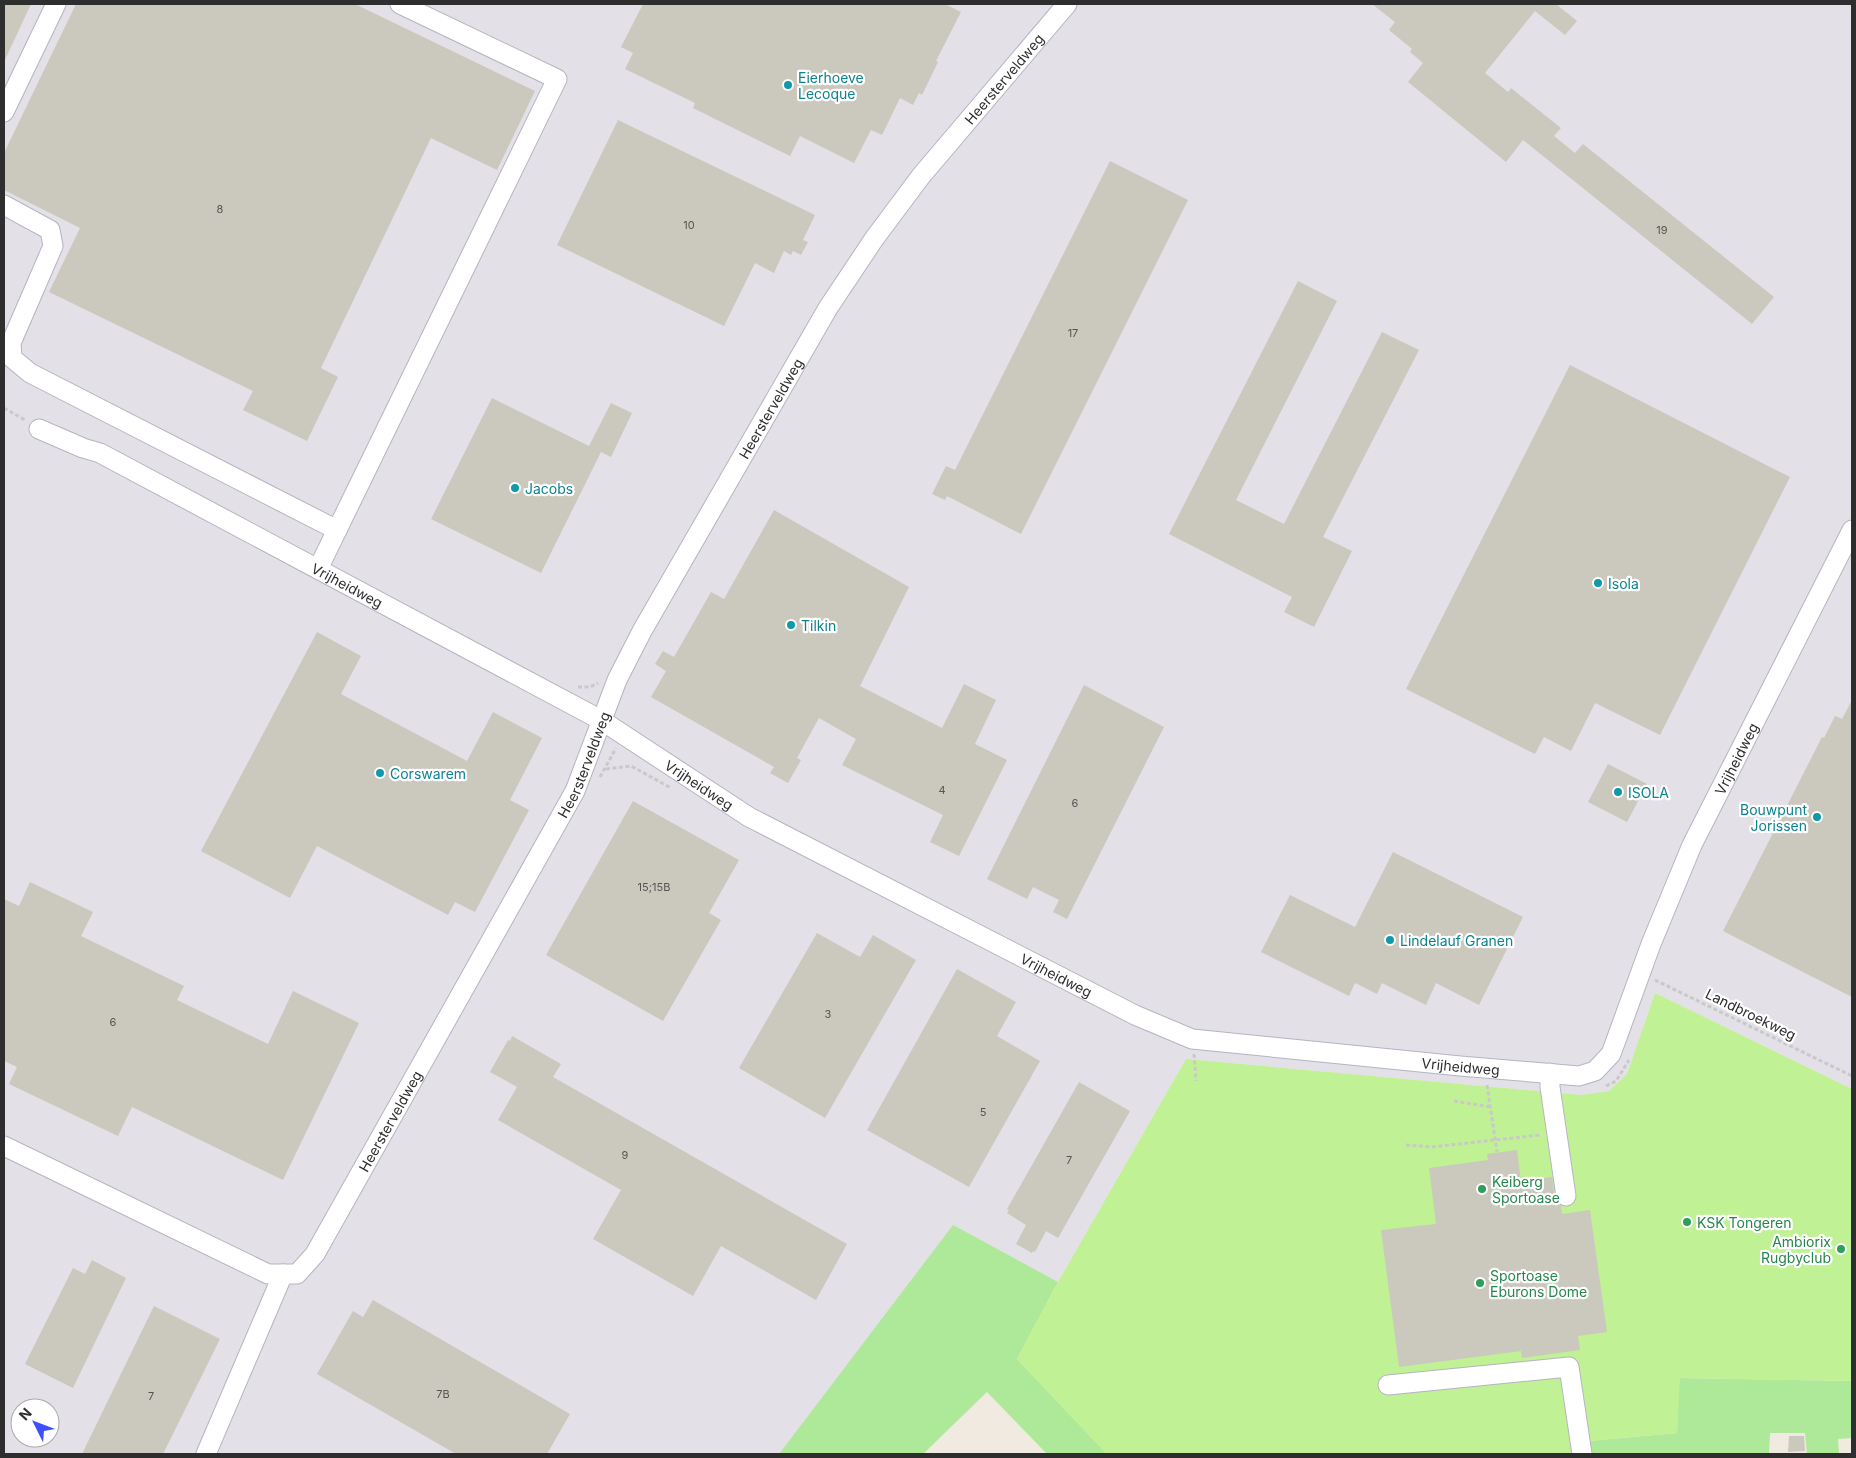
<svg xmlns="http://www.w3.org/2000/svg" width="1856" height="1458" font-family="Inter,sans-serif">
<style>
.industrial{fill:#e3e0e8;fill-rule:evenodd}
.green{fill:#ade999}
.pitch{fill:#c1f195}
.building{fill:#cbc8be}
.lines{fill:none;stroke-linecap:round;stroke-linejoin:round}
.minor-casing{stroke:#b4b4c2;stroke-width:21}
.path{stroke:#c9c9c9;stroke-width:3;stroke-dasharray:4 2.5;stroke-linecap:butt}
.minor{stroke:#fff;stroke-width:19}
.culture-dot{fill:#0f9aa8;stroke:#fff;stroke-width:2}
.leisure-dot{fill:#2e9e5b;stroke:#fff;stroke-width:2}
.labels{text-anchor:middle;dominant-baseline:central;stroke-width:4.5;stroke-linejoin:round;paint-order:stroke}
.number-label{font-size:11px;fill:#555452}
.culture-label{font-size:14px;fill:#0d838f;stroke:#fff;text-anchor:start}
.street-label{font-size:14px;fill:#2e2e2e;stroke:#fff}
.leisure-label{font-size:14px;fill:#27864d;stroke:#fff;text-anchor:start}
</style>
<rect width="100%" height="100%" fill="#f0eae0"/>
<path class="industrial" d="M4,4h1848v1085l-197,-96 -28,81 -18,17 -27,4 -396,-36 -128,223 -105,-56 -174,228h-775zM20,1408h30v30h-30z"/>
<g class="green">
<polygon points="953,1225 1058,1282 1017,1359 1107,1454 1047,1454 987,1392 923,1454 779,1454"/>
<polygon points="1679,1378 1852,1381 1852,1438 1838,1439 1839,1454 1807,1454 1805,1433 1770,1433 1769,1454 1591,1454 1589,1441 1677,1433"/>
</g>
<polygon class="pitch" points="1655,993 1852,1089 1852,1381 1680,1378 1677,1433 1589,1441 1591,1454 1107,1454 1017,1359 1058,1282 1186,1059 1582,1095 1609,1091 1627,1074"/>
<g class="building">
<polygon points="4,4 31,4 4,62"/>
<polygon points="76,4 355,4 535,91 497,170 431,138 321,368 338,377 307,441 243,410 253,391 49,292 80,228 4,190 4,153"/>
<polygon points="643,4 945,4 961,12 936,61 938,62 922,95 919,93 913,105 900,98 882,135 871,130 854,163 800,136 790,156 693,108 695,103 625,69 633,53 621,47"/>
<polygon points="1372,4 1556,4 1577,21 1565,35 1535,11 1485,73 1508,92 1511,88 1561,128 1554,136 1575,153 1583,144 1774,297 1752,324 1523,140 1506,162 1408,82 1423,63 1410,52 1412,49 1389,30 1395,22"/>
<polygon points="618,120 815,215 803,240 808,242 801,255 793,251 791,255 784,251 774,273 755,263 724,326 557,245"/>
<polygon points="1110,161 1188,200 1021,534 947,496 945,500 932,494 946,466 955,470"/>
<polygon points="1298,281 1337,301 1236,500 1284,524 1382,332 1419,350 1323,537 1352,551 1314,627 1284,612 1292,597 1169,534"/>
<polygon points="1570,365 1790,477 1660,735 1595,703 1571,751 1544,737 1535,754 1406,689"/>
<polygon points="492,398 589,446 611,403 632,413 611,457 601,452 541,573 431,519"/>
<polygon points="774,510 909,587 860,686 942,728 964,684 996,700 975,744 1007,760 959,856 930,842 943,815 842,765 856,739 819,718 797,758 801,760 788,783 770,773 774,767 651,697 666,671 655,664 663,651 674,657 711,592 724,599"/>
<polygon points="317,632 361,656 341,694 467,761 493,712 542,738 510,800 529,810 475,912 455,902 448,915 317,846 290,898 201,851"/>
<polygon points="1084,685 1164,727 1067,919 1053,912 1059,900 1033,887 1027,899 987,879"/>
<polygon points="1852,700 1852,997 1723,931 1822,737 1824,738 1835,716 1842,719"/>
<polygon points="1608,764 1647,784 1627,822 1588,802"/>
<polygon points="633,801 739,860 709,913 721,920 663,1021 546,955"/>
<polygon points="1393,852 1523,917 1479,1005 1436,983 1426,1005 1382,983 1377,994 1355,983 1349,996 1261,952 1290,895 1355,927"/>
<polygon points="30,882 93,912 81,936 184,986 177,1000 268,1044 293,991 359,1023 283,1180 132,1107 118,1136 9,1084 17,1067 4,1061 4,899 19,906"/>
<polygon points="817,933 860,957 873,935 916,960 825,1118 739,1068"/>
<polygon points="957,969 1016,1002 997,1036 1040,1061 969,1187 867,1130"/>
<polygon points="512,1036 561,1064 553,1077 847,1244 816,1300 721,1246 693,1296 593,1239 621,1190 498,1120 517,1087 490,1072 508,1040 510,1041"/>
<polygon points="1079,1082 1130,1111 1058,1238 1046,1231 1035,1252 1033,1251 1032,1253 1016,1244 1026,1225 1007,1213 1009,1210 1007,1209"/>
<polygon points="1517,1150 1521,1181 1552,1177 1555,1198 1561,1206 1562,1214 1590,1210 1607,1332 1578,1336 1580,1350 1522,1358 1521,1351 1399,1367 1381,1230 1436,1224 1429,1168 1488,1160 1487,1154"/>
<polygon points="92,1260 126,1278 73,1388 25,1364 73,1268 85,1274"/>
<polygon points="373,1300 570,1414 547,1454 456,1454 317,1374 353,1311 363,1317"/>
<polygon points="154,1306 220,1339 163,1454 82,1454"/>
<polygon points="1789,1436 1804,1436 1805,1451 1788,1452"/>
</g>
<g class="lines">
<g class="minor-casing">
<g id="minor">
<polyline points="4,112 56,4"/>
<polyline points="4,205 50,230 53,246 11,343 12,358 30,373 337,530"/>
<path id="s1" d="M39,429l44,19 17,5 501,267 148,97 386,198 57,24 268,27 119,10 16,-5 16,-17 40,-110 41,-99 160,-315"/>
<polyline points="318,569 557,79 400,4"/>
<polyline points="1550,1073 1550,1087 1566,1196"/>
<path id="s2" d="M4,1146l264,128h29l18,-20 260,-463 42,-111 25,-49 186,-323 46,-69 47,-63 146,-172"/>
<polyline points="1388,1385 1569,1367 1582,1454"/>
<polyline points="206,1454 283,1274"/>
</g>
</g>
<g class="path">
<polyline points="4,408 25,420"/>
<polyline points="578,687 590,687 598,683"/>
<polyline points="606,769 631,766 671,788"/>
<polyline points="600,777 616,748"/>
<polyline points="1655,980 1852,1076"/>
<polyline points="1194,1054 1196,1081"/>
<polyline points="1487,1085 1497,1152"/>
<polyline points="1606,1086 1616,1081 1629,1060"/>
<polyline points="1454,1101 1491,1107"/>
<polyline points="1406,1145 1432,1147 1540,1135"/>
</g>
<use href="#minor" class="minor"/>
</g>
<g class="culture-dot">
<circle cx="788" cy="85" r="5"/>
<circle cx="515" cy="488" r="5"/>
<circle cx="1598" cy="583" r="5"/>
<circle cx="791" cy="625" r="5"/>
<circle cx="380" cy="773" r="5"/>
<circle cx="1618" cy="792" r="5"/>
<circle cx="1817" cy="817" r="5"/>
<circle cx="1390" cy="940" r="5"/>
</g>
<g class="leisure-dot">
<circle cx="1482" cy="1189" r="5"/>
<circle cx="1687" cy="1222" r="5"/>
<circle cx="1841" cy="1249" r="5"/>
<circle cx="1480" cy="1283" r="5"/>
</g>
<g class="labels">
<g class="number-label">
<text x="220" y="209">8</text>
<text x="689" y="225">10</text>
<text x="1662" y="230">19</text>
<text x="1073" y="333">17</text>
<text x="942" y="790">4</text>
<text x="1075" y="803">6</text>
<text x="654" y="887">15;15B</text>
<text x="828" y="1014">3</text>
<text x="113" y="1022">6</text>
<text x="983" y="1112">5</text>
<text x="625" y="1155">9</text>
<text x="1069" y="1160">7</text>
<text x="443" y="1394">7B</text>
<text x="151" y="1396">7</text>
</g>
<g class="culture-label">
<text x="798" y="77">Eierhoeve<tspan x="798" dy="16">Lecoque</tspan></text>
<text x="525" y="488">Jacobs</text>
<text x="1608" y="583">Isola</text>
<text x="801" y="625">Tilkin</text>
<text x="390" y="773">Corswarem</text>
<text x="1628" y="792">ISOLA</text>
<text x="1807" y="809" text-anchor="end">Bouwpunt<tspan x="1807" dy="16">Jorissen</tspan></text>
<text x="1400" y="940">Lindelauf Granen</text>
</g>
<g class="street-label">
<text stroke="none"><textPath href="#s2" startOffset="1716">Heersterveldweg</textPath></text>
<text stroke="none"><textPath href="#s2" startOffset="1311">Heersterveldweg</textPath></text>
<text stroke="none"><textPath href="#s1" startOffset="346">Vrijheidweg</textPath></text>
<text stroke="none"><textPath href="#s1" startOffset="2056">Vrijheidweg</textPath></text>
<text stroke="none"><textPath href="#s2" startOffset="908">Heersterveldweg</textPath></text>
<text stroke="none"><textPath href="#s1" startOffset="751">Vrijheidweg</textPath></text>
<text stroke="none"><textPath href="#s1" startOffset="1156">Vrijheidweg</textPath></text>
<text transform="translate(1751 1014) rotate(26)">Landbroekweg</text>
<text stroke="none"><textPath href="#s1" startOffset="1576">Vrijheidweg</textPath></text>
<text stroke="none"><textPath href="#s2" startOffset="502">Heersterveldweg</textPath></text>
</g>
<g class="leisure-label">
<text x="1492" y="1181">Keiberg<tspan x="1492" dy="16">Sportoase</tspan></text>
<text x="1697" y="1222">KSK Tongeren</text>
<text x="1831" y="1241" text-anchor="end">Ambiorix<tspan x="1831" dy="16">Rugbyclub</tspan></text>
<text x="1490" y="1275">Sportoase<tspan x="1490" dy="16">Eburons Dome</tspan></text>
</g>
</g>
<rect width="1856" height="1458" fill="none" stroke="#2e2e2e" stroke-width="10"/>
<g transform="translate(35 1423) rotate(312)"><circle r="24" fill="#ffffff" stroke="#ababab"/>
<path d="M0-4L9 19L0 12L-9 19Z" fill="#3e4fff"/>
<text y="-8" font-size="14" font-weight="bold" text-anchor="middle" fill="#2e2e2e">N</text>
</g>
</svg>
